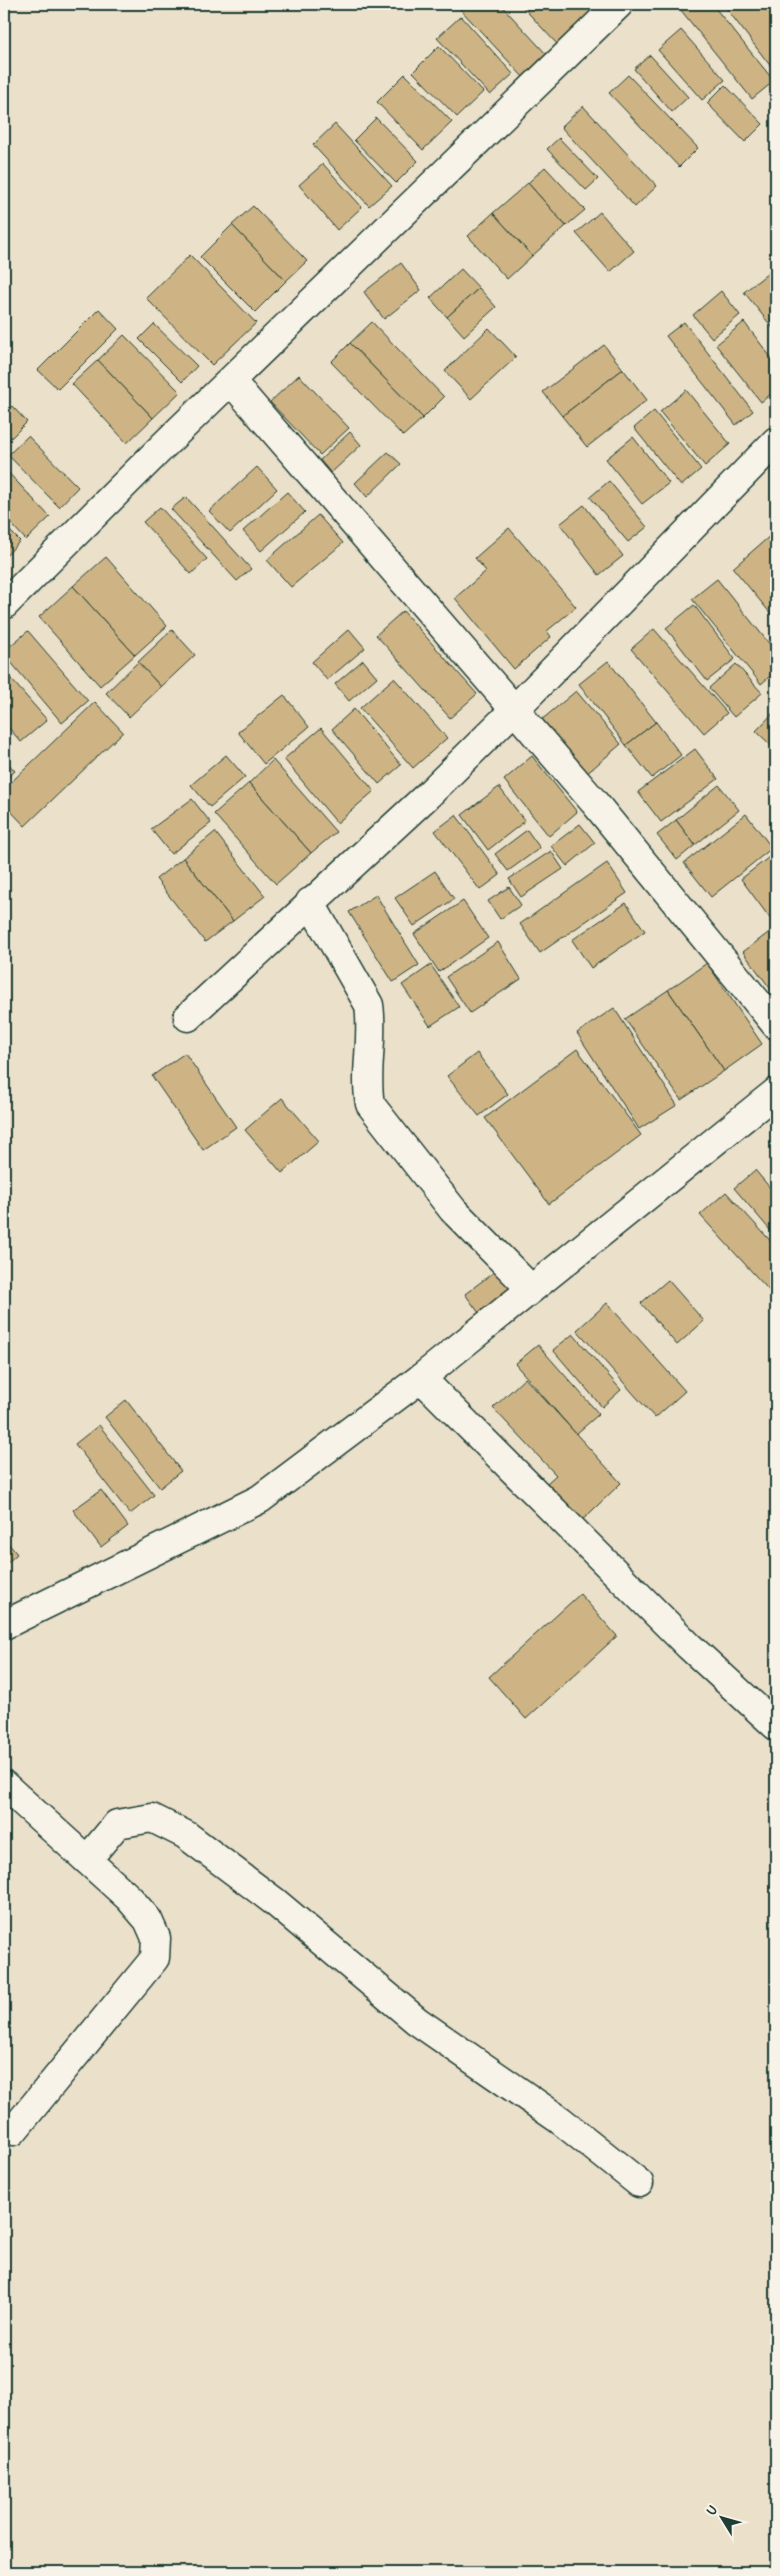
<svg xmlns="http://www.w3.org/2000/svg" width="780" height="2576" font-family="'Patrick Hand',sans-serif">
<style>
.building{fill:#ceb484;stroke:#1f3d34}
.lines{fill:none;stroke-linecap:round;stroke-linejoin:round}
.minor-casing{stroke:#1f3d34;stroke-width:31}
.secondary-casing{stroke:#1f3d34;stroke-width:31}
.minor{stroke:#f7f3e8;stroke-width:28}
.secondary{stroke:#f7f3e8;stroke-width:28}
</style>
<rect width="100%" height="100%" fill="#ebe0ca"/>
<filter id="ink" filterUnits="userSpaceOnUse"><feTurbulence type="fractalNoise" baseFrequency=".02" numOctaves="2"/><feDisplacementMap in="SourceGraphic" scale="10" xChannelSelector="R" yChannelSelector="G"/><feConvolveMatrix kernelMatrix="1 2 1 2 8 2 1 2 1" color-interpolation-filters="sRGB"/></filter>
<g filter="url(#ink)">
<g class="building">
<polygon points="465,4 500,4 549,57 525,79 460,9"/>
<polygon points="520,4 601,4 557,44"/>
<polygon points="686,4 712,4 774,81 752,99 680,9"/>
<polygon points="723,4 776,4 776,65 772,68"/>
<polygon points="461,16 513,74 490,95 437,38"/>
<polygon points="681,30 725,80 702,100 658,50"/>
<polygon points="439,46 483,92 457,117 413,72"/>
<polygon points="650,55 688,97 672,112 634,69"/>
<polygon points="405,74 452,122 423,150 377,102"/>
<polygon points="628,75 698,148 679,167 609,93"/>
<polygon points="725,85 763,124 745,142 707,103"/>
<polygon points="583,106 657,186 635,207 561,127"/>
<polygon points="376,118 418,161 396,183 354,140"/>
<polygon points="335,124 392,186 369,206 313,145"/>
<polygon points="559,138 598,179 586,190 547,149"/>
<polygon points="323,164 362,207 337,230 299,185"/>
<polygon points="545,167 585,210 566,226 528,183"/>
<polygon points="528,183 566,226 532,256 493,213"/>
<polygon points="253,206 307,261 286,281 232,225"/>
<polygon points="600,212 634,251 610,272 576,233"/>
<polygon points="493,213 532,256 507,279 468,236"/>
<polygon points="232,225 286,281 255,312 200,257"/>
<polygon points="190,255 256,323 212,365 146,298"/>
<polygon points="401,263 421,290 384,319 364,292"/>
<polygon points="461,269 479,288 447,317 430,298"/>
<polygon points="772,270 776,276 776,332 744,292"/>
<polygon points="479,288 496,307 464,336 447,317"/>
<polygon points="721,291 740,315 712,338 693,315"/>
<polygon points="99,309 118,329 58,389 38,370"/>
<polygon points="372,322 444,397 423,418 350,343"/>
<polygon points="684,322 753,411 736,425 666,336"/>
<polygon points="744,322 776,364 776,390 761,402 716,345"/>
<polygon points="154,324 197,366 182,382 139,339"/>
<polygon points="489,328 516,357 471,399 445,371"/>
<polygon points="124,335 180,392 153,418 98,360"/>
<polygon points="350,343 423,418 403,436 331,362"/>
<polygon points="604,345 623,369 562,416 543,392"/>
<polygon points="98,360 153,418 127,443 72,384"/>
<polygon points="623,369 647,400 587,447 562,416"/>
<polygon points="299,375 349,428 320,455 270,402"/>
<polygon points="686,390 730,444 705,466 660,412"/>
<polygon points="12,406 27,422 4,445 4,413"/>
<polygon points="654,411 701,469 681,486 634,428"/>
<polygon points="350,432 361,445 331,473 320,460"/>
<polygon points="28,436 78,487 59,507 8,455"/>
<polygon points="633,437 669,483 642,504 606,459"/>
<polygon points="388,452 401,464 367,497 355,483"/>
<polygon points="257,467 277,489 230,533 209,511"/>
<polygon points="4,468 50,517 26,540 4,516"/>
<polygon points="609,481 647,527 628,542 590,497"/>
<polygon points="287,492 305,512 261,551 243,531"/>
<polygon points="186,497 251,569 237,581 171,509"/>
<polygon points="584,505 623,556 599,575 560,524"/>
<polygon points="160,507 207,559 191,574 143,522"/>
<polygon points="318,515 343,543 291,587 267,560"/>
<polygon points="4,525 20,541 4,558"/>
<polygon points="509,528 576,607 547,631 551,637 514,669 455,598 486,571 475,558"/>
<polygon points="771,535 776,541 776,620 733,568"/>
<polygon points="106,557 167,626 135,655 73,586"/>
<polygon points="717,579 776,652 776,671 761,684 692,599"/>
<polygon points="73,586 135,655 100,686 39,617"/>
<polygon points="694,605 735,659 707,681 666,628"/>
<polygon points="403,611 477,694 450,718 376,635"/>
<polygon points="349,629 365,648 327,680 312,662"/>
<polygon points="654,629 727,713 704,733 631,649"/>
<polygon points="172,630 195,655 161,687 138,662"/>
<polygon points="28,631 88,701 62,723 4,654 4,651"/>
<polygon points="363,660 377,677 349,701 335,684"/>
<polygon points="608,661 656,722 626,745 579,684"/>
<polygon points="138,662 161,687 129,717 106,693"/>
<polygon points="736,664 762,693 734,717 709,688"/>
<polygon points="4,671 47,720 21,742 8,727 4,731"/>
<polygon points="394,678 447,738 413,768 360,708"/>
<polygon points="576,691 621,744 584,776 539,722"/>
<polygon points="284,695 309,727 264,764 238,732"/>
<polygon points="95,702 123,732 25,826 4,804 4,789"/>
<polygon points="354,709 401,765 379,784 332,729"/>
<polygon points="776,710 776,750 756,731"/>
<polygon points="656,722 681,755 652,778 626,745"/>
<polygon points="321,728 374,791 337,823 284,759"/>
<polygon points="695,749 718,779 661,822 638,792"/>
<polygon points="226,755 245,777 210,807 191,785"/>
<polygon points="532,756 577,812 549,836 504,780"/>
<polygon points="4,759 15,771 4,781"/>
<polygon points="273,760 336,832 311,853 249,783"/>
<polygon points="249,783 311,853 276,884 214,814"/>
<polygon points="719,785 739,810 695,845 676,820"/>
<polygon points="499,787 525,821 488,850 462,815"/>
<polygon points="192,799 211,823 171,854 151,829"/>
<polygon points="746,814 772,848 711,897 684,863"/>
<polygon points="456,815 500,875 480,890 435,831"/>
<polygon points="676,820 695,845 677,860 657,835"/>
<polygon points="580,824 595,843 567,866 551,846"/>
<polygon points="527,830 540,848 508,871 495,854"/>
<polygon points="215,832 265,896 233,921 183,858"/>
<polygon points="551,851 563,869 521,897 509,879"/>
<polygon points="773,854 776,858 776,918 772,921 741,879"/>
<polygon points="183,858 233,921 205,942 156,879"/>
<polygon points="607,863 627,893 540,953 520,924"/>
<polygon points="435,871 454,899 414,926 395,898"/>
<polygon points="509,887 521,905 500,919 488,901"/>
<polygon points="376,895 419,965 393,982 349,912"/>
<polygon points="463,901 488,938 439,972 414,934"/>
<polygon points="626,903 645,931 591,968 572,940"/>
<polygon points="776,927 776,996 743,952"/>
<polygon points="498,942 521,979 470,1013 446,977"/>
<polygon points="707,963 762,1044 724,1071 668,990"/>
<polygon points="431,965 459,1007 430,1026 402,985"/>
<polygon points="668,990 724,1071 681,1100 625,1019"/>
<polygon points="614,1008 677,1105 639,1129 577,1033"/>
<polygon points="577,1049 641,1135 549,1204 485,1118"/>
<polygon points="185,1053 236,1127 203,1150 152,1076"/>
<polygon points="477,1053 508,1094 479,1116 447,1076"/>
<polygon points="282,1098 319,1141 282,1173 245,1130"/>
<polygon points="755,1170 776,1195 776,1237 734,1188"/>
<polygon points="726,1192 776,1247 776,1298 700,1215"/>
<polygon points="502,1266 517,1286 479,1313 465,1294"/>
<polygon points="668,1280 704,1321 677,1345 641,1303"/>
<polygon points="607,1303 685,1391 655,1418 577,1330"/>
<polygon points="573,1334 621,1390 602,1407 553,1350"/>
<polygon points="538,1345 599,1414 576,1434 515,1364"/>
<polygon points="525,1378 621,1483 573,1529 538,1491 556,1475 493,1408"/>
<polygon points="126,1400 181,1471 160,1488 105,1417"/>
<polygon points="99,1425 154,1495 130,1514 75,1444"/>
<polygon points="101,1490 128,1526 101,1547 73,1510"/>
<polygon points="4,1538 17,1554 4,1566"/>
<polygon points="580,1594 617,1636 526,1719 489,1677"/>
</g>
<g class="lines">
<g class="minor-casing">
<g id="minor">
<polyline points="231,381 594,802 776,1025"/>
<polyline points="4,605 165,444 619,4"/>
<path d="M310,902l59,103c5,34 -5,67 1,99l83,106 78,79"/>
<polyline points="188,1017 429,794 514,710 776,441"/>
<polyline points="421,1378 689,1646 776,1726"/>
<polyline points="4,1785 129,1898 148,1920 156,1938 155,1958 13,2131"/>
<polyline points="87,1860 117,1824 152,1818 186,1835 275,1902 417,2021 560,2120 639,2183"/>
</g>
</g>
<g class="secondary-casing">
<polyline id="secondary" points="4,1625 260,1499 421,1378 776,1092"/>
</g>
<use href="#minor" class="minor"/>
<use href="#secondary" class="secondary"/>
</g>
</g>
<rect width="780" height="2576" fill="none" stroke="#f7f3e8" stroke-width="20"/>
<rect x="10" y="10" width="760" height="2556" fill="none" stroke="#1f3d34" stroke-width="2" filter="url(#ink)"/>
<g transform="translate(722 2518) rotate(307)" stroke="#f7f3e8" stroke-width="4" paint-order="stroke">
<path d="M0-4L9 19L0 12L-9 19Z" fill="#1f3d34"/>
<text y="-8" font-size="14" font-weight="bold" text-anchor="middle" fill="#1f3d34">U</text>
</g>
</svg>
